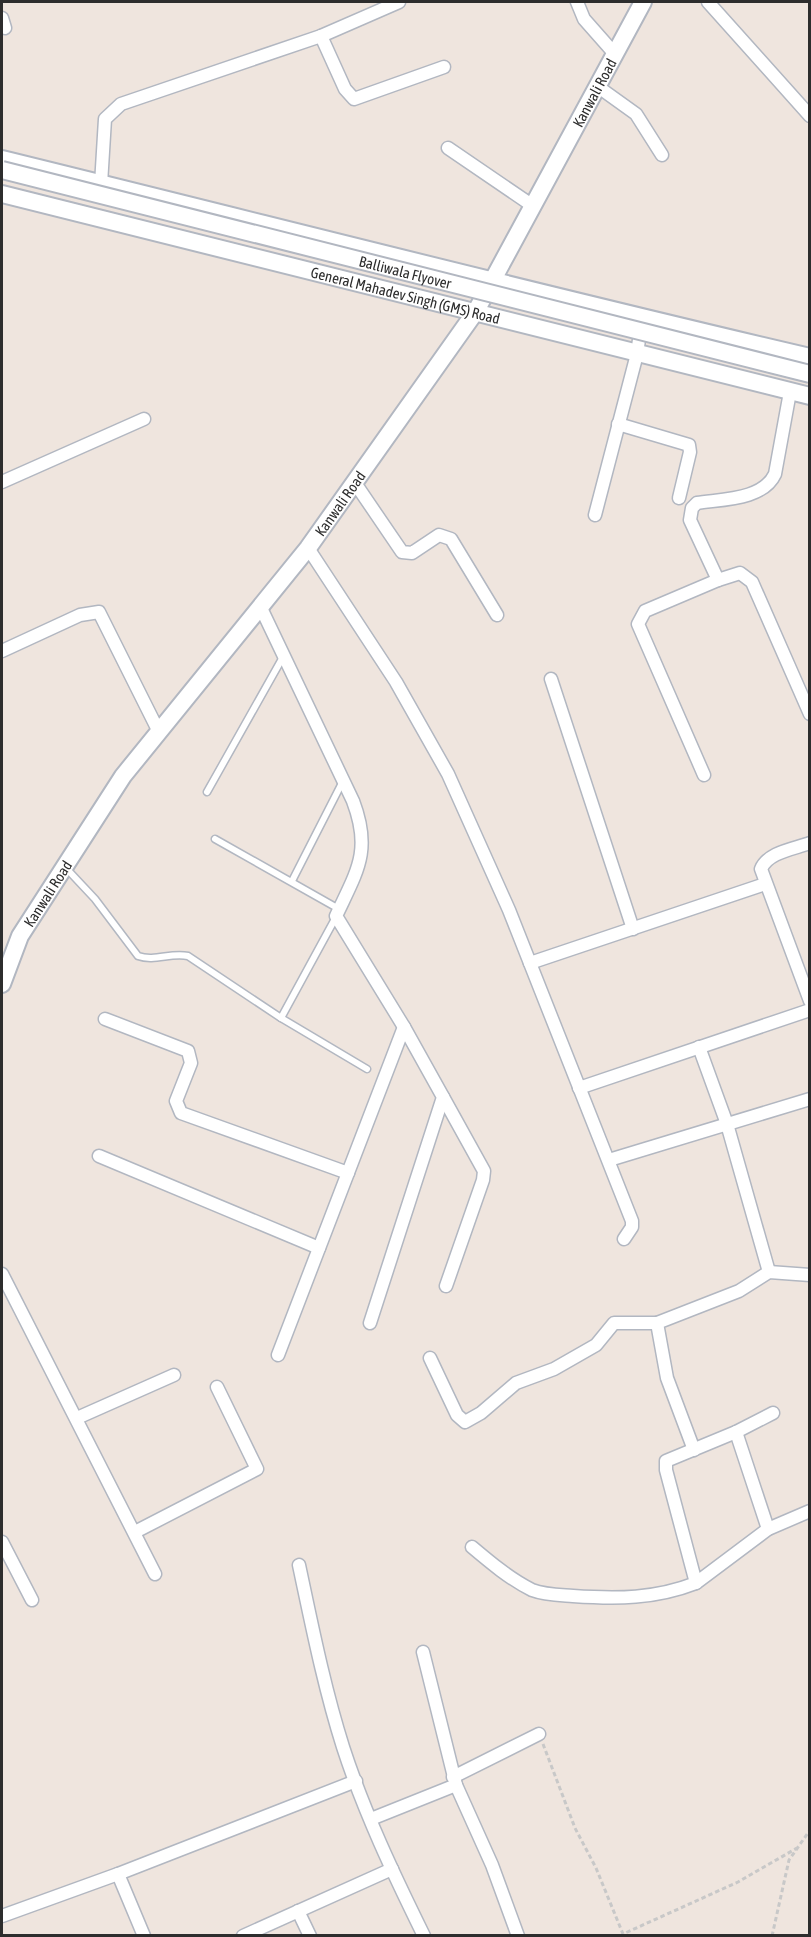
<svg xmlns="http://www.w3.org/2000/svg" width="811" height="1937" font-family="'Asap Condensed',sans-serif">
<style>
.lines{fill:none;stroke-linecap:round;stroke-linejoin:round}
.lane-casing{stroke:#b2b7c1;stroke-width:9}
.street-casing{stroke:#b2b7c1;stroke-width:15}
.secondary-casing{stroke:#b2b7c1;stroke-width:20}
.path{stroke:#c8c8c8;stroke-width:3;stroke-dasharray:4.5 3;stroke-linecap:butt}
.lane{stroke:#fff;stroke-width:6}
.street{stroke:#fff;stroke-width:12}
.secondary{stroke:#fff;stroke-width:16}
.secondary-bridge-casing{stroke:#b2b7c1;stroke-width:20;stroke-linecap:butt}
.secondary-bridge{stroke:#fff;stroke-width:16}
.labels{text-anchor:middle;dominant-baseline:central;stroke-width:6;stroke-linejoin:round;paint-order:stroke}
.street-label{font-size:15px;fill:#2d2d2d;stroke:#fff}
</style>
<rect width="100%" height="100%" fill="#efe5de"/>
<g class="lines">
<g class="lane-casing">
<g id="lane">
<polyline points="207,792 283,657"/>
<polyline points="215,839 339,909"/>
<path d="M65,867l30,32 43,57c17,6 33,-4 50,0l93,62"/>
<polyline points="292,881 343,781"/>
<polyline points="336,917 281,1018 367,1069"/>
</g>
</g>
<g class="street-casing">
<g id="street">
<polyline points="577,2 584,19 614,53"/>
<polyline points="708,2 810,116"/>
<polyline points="2,18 5,28"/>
<polyline points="321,36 345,89 354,99 444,67"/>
<polyline points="597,86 636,114 662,155"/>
<polyline points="448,148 533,206"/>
<polyline points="101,184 105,119 121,104 321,36 399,2"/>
<polyline points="618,424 689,445 690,452 679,498"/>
<polyline points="2,482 144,419"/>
<polyline points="355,483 402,552 412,553 439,535 451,539 497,615"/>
<polyline points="595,515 637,354 641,325"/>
<polyline points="308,548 396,682 448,774 509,910 632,1221 632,1227 624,1239"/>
<polyline points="718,580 740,573 752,582 810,714"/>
<path d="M261,608l92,193c19,50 4,70 -17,115l68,111 39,70 -73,226"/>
<polyline points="2,651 80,615 99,612 159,732"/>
<polyline points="551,679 633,929"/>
<path d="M704,775l-66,-151 7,-13 73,-31 -28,-60 2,-12 5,-5c25,-4 66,-3 78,-29l15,-82"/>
<path d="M810,843c-16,6 -42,9 -49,26l49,132"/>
<polyline points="530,963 765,884"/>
<polyline points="105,1019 188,1051 191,1063 176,1101 181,1113 348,1173"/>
<polyline points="699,1047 727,1124 769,1272"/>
<polyline points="579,1088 810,1010"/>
<polyline points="443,1097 484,1171 483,1180 446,1286"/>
<polyline points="99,1156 319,1248"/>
<polyline points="609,1160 810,1099"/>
<polyline points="2,1274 155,1574"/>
<polyline points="278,1355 404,1027"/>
<polyline points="430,1358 457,1415 465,1422 481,1413 516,1383 554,1369 596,1345 614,1323 657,1323"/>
<polyline points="773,1413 736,1432 666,1461 666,1470 696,1583 768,1529 810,1511"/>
<polyline points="77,1418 174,1375"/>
<polyline points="736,1432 768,1529"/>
<polyline points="694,1450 667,1378 657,1323 739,1291 769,1272 810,1275"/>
<polyline points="135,1532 257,1469 217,1387"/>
<polyline points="2,1542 32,1600"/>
<path d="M472,1547c19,16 38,32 60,43 13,5 28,5 41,6 44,3 82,3 123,-13"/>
<path d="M299,1565c13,61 25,122 44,182 21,65 51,128 81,189"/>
<polyline points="453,1777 539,1734"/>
<polyline points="456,1785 492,1865 518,1936"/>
<polyline points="371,1819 456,1785 423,1652"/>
<polyline points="118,1874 356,1781"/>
<polyline points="298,1911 310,1936"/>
<polyline points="2,1916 118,1874 144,1936"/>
<polyline points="243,1936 392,1869"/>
</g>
</g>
<g class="secondary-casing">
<g id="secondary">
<path d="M2,159c269,66 537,135 808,198"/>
<path id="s1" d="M2,194l808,202"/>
<path id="s2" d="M2,984l18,-48 103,-160 185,-228 168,-237 167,-309"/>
</g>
</g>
<g class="path">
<polyline points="543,1744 575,1828 596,1868 623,1934 738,1882 797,1848"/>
<polyline points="772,1936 789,1860 810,1830"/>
</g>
<use href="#lane" class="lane"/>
<use href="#street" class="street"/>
<use href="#secondary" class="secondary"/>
<g class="secondary-bridge-casing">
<g id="secondary-bridge">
<path id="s3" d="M2,170l808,204"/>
</g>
</g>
<use href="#secondary-bridge" class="secondary-bridge"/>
</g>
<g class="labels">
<g class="street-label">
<text stroke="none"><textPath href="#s2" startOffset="1074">Kanwali Road</textPath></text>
<text stroke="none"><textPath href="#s3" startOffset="416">Balliwala Flyover</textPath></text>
<text stroke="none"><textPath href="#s1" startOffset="416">General Mahadev Singh (GMS) Road</textPath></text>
<text stroke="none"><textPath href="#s2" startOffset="590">Kanwali Road</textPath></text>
<text stroke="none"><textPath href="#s2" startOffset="102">Kanwali Road</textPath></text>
</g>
</g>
<rect width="811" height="1937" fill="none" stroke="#2d2d2d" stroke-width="6"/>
</svg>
